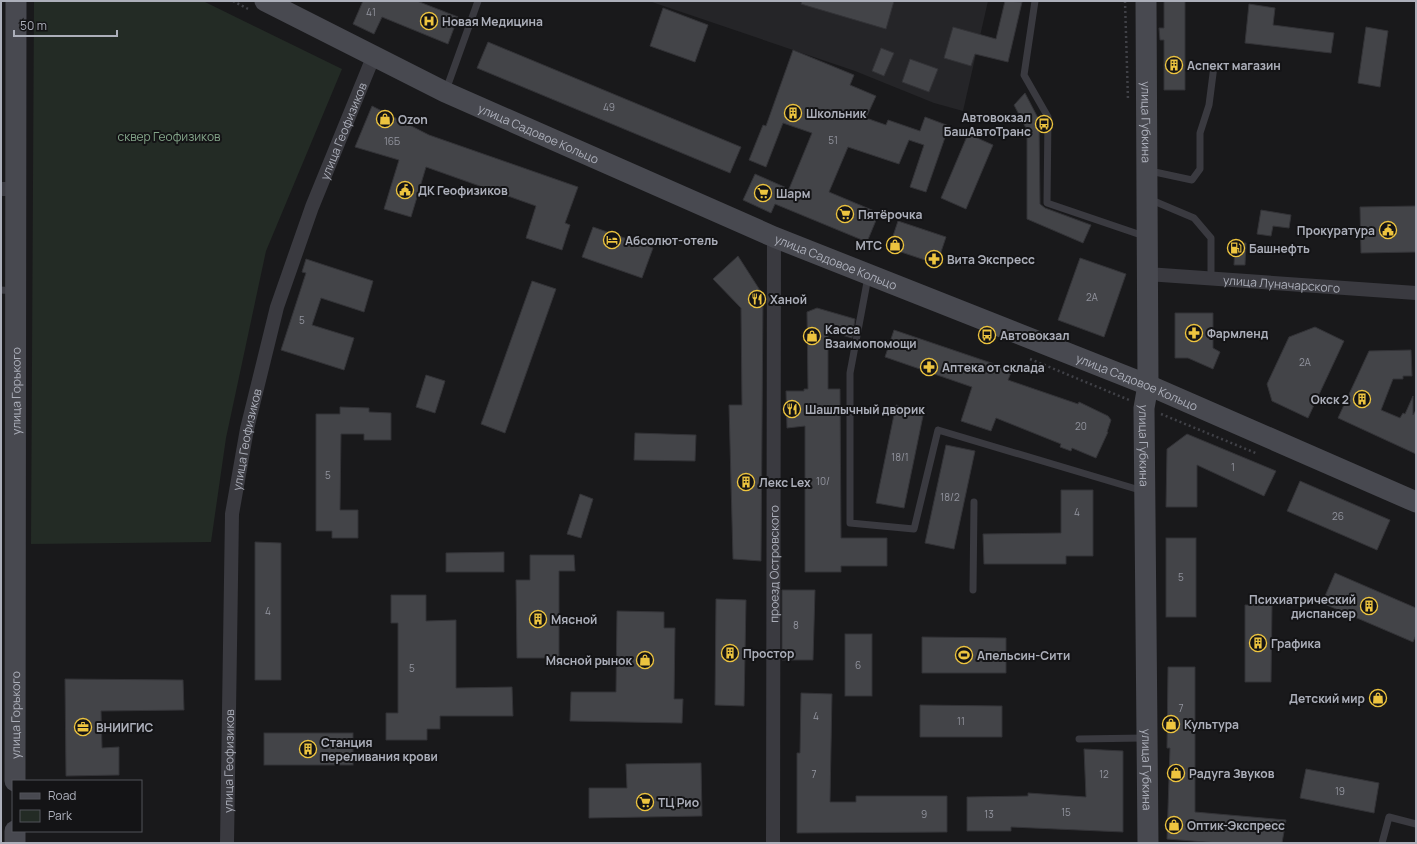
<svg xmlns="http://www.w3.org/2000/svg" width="1417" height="844" font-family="Manrope,sans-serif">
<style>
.built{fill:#252528}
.green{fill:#232b25}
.building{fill:#434448;stroke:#333337}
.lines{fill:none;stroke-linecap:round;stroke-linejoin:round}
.path{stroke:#404147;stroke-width:2.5;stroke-dasharray:2 3;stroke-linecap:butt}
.lane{stroke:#3a3a40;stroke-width:7}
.street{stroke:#3a3a40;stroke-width:14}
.secondary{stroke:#484950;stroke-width:21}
.labels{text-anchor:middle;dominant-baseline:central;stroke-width:4;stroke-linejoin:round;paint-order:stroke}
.number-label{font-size:10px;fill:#92949e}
.poi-label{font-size:12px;font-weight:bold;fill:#acafba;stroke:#141416;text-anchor:start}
.street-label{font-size:12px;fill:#acafba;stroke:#141416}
.park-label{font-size:12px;fill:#83a489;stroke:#141416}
</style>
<rect width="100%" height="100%" fill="#19191b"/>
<polygon class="built" points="649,1 988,1 963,111 934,103 855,71"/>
<polygon class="green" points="34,1 203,1 342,69 266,251 226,438 211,542 31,544"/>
<g class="building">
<polygon points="363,1 417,1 458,17 448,44 382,17 374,34 353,24"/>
<polygon points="802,1 894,1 886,29 801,4"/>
<polygon points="1005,1 1022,2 1008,62 975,54 971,66 944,58 953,27 996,39"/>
<polygon points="1164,1 1185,1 1185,90 1164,90 1164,40 1160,40 1159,28 1164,28"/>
<polygon points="1249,4 1275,8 1273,25 1334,33 1331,53 1245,43"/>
<polygon points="663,8 708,25 695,62 650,46"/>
<polygon points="1366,27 1388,31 1380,87 1358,83"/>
<polygon points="488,42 741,147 730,173 477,68"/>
<polygon points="881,48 894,53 884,76 872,71"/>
<polygon points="793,50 854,75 850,85 876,96 866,118 886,125 888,120 920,131 925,117 949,126 926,192 910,187 924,145 909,140 899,164 848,147 829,192 879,213 867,242 775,204 771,213 743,200 755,174 789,189 812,133 783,123 766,167 749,160 763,125 766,126"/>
<polygon points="910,59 938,69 929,92 902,82"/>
<polygon points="1025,93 1039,120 1040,204 1045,208 1091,225 1083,243 1027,219 1027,130 1014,105"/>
<polygon points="372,106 429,135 578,187 565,223 570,225 562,250 526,238 536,206 426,167 411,217 384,209 399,160 355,147"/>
<polygon points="968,134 993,145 966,209 941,198"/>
<polygon points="1416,206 1416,252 1361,253 1360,207"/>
<polygon points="1261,210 1291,215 1289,228 1273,226 1271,236 1257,234"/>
<polygon points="898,221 946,237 937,264 889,248"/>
<polygon points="593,227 653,248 642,278 582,257"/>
<polygon points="1235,243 1246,243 1245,265 1234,265"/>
<polygon points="738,256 763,295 761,561 733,559 729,405 742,405 741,308 713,279"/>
<polygon points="1080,258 1126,274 1104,337 1058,320"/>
<polygon points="306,259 373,281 364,312 321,298 312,325 354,338 344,370 281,350 306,273 302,272"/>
<polygon points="532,281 556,289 505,433 481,424"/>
<polygon points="817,308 855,319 852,338 828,331 828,389 840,389 841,538 887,538 887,566 841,566 841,572 805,572 805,426 787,428 786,391 804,391 804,389 808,389 807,312"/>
<polygon points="1175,313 1213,313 1213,348 1220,352 1213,369 1188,358 1175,358"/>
<polygon points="1315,327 1344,341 1308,418 1272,401 1267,384 1289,337"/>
<polygon points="894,330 1012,370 1008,380 1078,404 1079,402 1108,416 1111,420 1107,432 1108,432 1096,458 1072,448 1071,451 1060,447 1061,444 996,418 991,431 961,421 972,387 885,357"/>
<polygon points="1411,350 1412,376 1403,376 1403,379 1393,379 1381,410 1400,418 1403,413 1405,414 1413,396 1413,415 1416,410 1416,454 1338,418 1369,351"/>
<polygon points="426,375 445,381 435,413 416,407"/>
<polygon points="896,405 924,411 904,508 876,503"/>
<polygon points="340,407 369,408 369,412 391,413 391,440 364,440 364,434 341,434 340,510 358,510 358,538 332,538 332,531 316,531 316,414 340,414"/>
<polygon points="635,433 696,435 695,461 634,460"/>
<polygon points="1187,434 1276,471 1264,496 1197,465 1197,507 1166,507 1167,449"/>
<polygon points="946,445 975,451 954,549 925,543"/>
<polygon points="1300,481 1390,520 1377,550 1287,511"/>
<polygon points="1061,490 1093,490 1093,556 1066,556 1066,564 984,564 983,534 1061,533"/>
<polygon points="580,494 593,499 581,538 567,534"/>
<rect x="1166" y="538" width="30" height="79"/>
<polygon points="255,542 281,543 281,680 255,680"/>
<polygon points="504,552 504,572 446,572 446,553"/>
<polygon points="530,555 574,555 575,571 559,571 559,658 517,658 516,580 530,580"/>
<polygon points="1335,573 1416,608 1416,635 1413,642 1322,603"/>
<polygon points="782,590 815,590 813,660 782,660"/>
<polygon points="391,595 426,595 426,621 456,620 456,688 512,687 513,716 440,716 440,729 427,729 427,740 386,740 386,713 398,713 398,623 391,623"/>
<polygon points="716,599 746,600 744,706 715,705"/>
<polygon points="1245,605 1272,605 1271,682 1245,682"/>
<polygon points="617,611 664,612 664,628 675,628 674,699 683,699 682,723 570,721 571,692 616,692"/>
<rect x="845" y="634" width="27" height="62"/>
<polygon points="922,637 1006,638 1006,673 922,673"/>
<polygon points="1168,667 1195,667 1195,812 1286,820 1282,843 1218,843 1167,839 1170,748 1167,748"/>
<polygon points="65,679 183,680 184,710 101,711 102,748 119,747 119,775 66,776"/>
<polygon points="801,693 832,694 830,802 856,802 856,796 947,796 947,832 797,833 797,753 800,753"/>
<polygon points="920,705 1002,706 1002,737 920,737"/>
<rect x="264" y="733" width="89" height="32"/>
<polygon points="1084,749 1123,751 1123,832 1011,827 1011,831 967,831 967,797 1028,796 1028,793 1086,797"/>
<polygon points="701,763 702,816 589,818 589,788 627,788 626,764"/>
<polygon points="1306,769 1379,783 1374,813 1300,798"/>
</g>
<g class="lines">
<g class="path">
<polyline points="233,1 250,10"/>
<polyline points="1125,1 1128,100"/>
<polyline points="1030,359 1129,400"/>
<polyline points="1161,414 1258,454"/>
</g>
<g class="lane">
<polyline points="1035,1 1024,75 1048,117 1047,203 1144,236"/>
<polyline points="446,90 478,1"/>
<polyline points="1150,171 1192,180 1200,169 1200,133 1209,105 1214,66"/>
<polyline points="1149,199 1194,218 1211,238 1211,279"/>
<polyline points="868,277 850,373 850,523 914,529 938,430 1143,491"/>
<polyline points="1,290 15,291"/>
<polyline points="973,590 974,502"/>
<polyline points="1079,739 1144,738"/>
<polyline points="1382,843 1389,817 1416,824"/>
</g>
<g class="street">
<polyline points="1,189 15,189"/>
<path id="s1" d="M1147,274l269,19"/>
<path id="s2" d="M227,843l5,-329 15,-85 30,-122 35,-100 62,-152"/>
<path id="s3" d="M773,843l1,-606"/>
</g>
<g class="secondary">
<path id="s4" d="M265,1l180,91 329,145 374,148 268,117"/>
<path id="s5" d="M1146,1l2,384 -4,23 4,435"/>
<path id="s6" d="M15,781l1,-780"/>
<polyline points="15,843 15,831"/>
</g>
</g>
<defs>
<g id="hospital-ring" transform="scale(0.9)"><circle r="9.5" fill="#141416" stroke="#edc43f" stroke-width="1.5"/><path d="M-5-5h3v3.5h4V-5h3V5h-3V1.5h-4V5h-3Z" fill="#edc43f"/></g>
<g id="building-ring" transform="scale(0.9)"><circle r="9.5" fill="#141416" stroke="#edc43f" stroke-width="1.5"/><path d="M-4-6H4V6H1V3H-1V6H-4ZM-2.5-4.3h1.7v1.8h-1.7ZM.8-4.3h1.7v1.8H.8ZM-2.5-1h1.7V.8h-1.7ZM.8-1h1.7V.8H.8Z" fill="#edc43f"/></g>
<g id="shop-ring" transform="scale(0.9)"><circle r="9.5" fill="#141416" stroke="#edc43f" stroke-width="1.5"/><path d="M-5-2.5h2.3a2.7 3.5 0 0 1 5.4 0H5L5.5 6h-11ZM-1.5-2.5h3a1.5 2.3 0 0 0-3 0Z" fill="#edc43f"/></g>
<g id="bus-ring" transform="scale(0.9)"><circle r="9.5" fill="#141416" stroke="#edc43f" stroke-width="1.5"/><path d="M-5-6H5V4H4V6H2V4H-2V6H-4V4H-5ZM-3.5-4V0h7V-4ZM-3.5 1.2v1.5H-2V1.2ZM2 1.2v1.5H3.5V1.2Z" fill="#edc43f"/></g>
<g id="civic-ring" transform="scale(0.9)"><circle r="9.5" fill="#141416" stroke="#edc43f" stroke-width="1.5"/><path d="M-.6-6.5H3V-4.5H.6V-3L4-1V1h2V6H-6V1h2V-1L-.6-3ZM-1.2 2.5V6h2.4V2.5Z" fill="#edc43f"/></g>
<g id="supermarket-ring" transform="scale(0.9)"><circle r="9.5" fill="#141416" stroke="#edc43f" stroke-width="1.5"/><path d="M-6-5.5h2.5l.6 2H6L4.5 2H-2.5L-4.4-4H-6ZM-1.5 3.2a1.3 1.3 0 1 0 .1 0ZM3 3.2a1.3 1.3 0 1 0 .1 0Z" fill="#edc43f"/></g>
<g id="hotel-ring" transform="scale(0.9)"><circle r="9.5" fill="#141416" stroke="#edc43f" stroke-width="1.5"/><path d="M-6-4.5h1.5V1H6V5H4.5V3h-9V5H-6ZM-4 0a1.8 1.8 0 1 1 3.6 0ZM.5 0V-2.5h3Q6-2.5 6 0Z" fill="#edc43f"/></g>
<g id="fuel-ring" transform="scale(0.9)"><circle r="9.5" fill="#141416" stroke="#edc43f" stroke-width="1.5"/><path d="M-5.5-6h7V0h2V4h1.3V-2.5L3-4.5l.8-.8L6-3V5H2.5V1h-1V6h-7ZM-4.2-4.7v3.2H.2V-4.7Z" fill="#edc43f"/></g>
<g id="pharmacy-ring" transform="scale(0.9)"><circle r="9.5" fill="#141416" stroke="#edc43f" stroke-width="1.5"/><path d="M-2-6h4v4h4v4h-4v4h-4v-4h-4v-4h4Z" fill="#edc43f"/></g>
<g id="restaurant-ring" transform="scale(0.9)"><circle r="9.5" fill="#141416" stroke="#edc43f" stroke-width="1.5"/><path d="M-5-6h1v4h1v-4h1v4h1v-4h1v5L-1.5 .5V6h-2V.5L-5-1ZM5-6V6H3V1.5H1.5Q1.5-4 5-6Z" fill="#edc43f"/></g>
<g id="stadium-ring" transform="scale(0.9)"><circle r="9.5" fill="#141416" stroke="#edc43f" stroke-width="1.5"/><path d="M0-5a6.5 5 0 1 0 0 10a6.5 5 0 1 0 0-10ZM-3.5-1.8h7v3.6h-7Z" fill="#edc43f"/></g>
<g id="office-ring" transform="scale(0.9)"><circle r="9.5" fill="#141416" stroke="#edc43f" stroke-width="1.5"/><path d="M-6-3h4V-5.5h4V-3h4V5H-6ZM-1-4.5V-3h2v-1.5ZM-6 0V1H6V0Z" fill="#edc43f"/></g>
</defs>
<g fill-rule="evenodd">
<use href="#hospital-ring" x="429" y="21"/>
<use href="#building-ring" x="1174" y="65"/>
<use href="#building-ring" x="793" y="113"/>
<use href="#shop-ring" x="385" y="119"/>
<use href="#bus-ring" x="1044" y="124"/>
<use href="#civic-ring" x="405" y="190"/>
<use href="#supermarket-ring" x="763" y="193"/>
<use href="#supermarket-ring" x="845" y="214"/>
<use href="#civic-ring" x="1388" y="230"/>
<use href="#hotel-ring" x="612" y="240"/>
<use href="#shop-ring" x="895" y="245"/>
<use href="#fuel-ring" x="1236" y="248"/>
<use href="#pharmacy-ring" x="934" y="259"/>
<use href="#restaurant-ring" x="757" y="299"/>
<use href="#pharmacy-ring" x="1194" y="333"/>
<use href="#bus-ring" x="987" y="335"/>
<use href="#shop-ring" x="812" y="336"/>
<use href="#pharmacy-ring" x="929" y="367"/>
<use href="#building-ring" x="1362" y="399"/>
<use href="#restaurant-ring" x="792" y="409"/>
<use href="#building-ring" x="746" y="482"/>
<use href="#building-ring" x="1369" y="606"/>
<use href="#building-ring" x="538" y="619"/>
<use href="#building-ring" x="1258" y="643"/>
<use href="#building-ring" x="730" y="653"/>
<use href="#stadium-ring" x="964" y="655"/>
<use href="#shop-ring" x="645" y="660"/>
<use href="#shop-ring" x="1378" y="698"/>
<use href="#shop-ring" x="1171" y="724"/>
<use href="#office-ring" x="83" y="727"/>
<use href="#building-ring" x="308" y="749"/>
<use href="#shop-ring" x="1176" y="773"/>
<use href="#supermarket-ring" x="645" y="802"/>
<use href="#shop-ring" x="1174" y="825"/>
</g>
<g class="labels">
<g class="number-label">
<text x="371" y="12">41</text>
<text x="609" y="107">49</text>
<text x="833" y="140">51</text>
<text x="392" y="141">16Б</text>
<text x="1092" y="297">2А</text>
<text x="302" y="320">5</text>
<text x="1305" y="362">2А</text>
<text x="1081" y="426">20</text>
<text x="900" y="457">18/1</text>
<text x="1233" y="467">1</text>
<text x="328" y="475">5</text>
<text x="823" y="481">10/</text>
<text x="950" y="497">18/2</text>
<text x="1077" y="512">4</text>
<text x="1338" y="516">26</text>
<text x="1181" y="577">5</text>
<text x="268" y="611">4</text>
<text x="796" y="625">8</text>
<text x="858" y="665">6</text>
<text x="412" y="668">5</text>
<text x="1181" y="708">7</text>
<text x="816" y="716">4</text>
<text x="961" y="721">11</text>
<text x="814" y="774">7</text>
<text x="1104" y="774">12</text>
<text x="1340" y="791">19</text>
<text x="1066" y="812">15</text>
<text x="924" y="814">9</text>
<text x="989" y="814">13</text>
</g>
<g class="poi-label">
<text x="442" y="21">Новая Медицина</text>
<text x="1187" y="65">Аспект магазин</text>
<text x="806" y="113">Школьник</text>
<text x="1031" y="117" text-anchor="end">Автовокзал<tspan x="1031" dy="14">БашАвтоТранс</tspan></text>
<text x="398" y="119">Ozon</text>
<text x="418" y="190">ДК Геофизиков</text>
<text x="776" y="193">Шарм</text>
<text x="858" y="214">Пятёрочка</text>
<text x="1375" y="230" text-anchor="end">Прокуратура</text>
<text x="625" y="240">Абсолют-отель</text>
<text x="882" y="245" text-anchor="end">МТС</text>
<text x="1249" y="248">Башнефть</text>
<text x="947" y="259">Вита Экспресс</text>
<text x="770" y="299">Ханой</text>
<text x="825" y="329">Касса<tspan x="825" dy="14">Взаимопомощи</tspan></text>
<text x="1207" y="333">Фармленд</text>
<text x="1000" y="335">Автовокзал</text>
<text x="942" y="367">Аптека от склада</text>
<text x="1349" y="399" text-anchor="end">Окск 2</text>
<text x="805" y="409">Шашлычный дворик</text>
<text x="759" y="482">Лекс Lex</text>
<text x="1356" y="599" text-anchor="end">Психиатрический<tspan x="1356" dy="14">диспансер</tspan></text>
<text x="551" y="619">Мясной</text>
<text x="1271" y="643">Графика</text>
<text x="743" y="653">Простор</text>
<text x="977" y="655">Апельсин-Сити</text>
<text x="632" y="660" text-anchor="end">Мясной рынок</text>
<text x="1365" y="698" text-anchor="end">Детский мир</text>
<text x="1184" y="724">Культура</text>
<text x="96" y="727">ВНИИГИС</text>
<text x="321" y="742">Станция<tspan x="321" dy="14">переливания крови</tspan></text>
<text x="1189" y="773">Радуга Звуков</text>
<text x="658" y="802">ТЦ Рио</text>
<text x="1187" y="825">Оптик-Экспресс</text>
</g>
<g class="street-label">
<text stroke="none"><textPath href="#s5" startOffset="121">улица Губкина</textPath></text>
<text stroke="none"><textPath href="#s2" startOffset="729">улица Геофизиков</textPath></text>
<text stroke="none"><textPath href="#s4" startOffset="304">улица Садовое Кольцо</textPath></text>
<text stroke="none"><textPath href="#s4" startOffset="628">улица Садовое Кольцо</textPath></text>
<text stroke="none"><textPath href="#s1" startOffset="135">улица Луначарского</textPath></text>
<text stroke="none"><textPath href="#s4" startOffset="952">улица Садовое Кольцо</textPath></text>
<text stroke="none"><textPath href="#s6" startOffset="390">улица Горького</textPath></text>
<text stroke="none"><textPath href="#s2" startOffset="405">улица Геофизиков</textPath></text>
<text stroke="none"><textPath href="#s5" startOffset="445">улица Губкина</textPath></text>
<text stroke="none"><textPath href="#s3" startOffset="279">проезд Островского</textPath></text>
<text stroke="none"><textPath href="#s6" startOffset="66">улица Горького</textPath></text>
<text stroke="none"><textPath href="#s2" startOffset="82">улица Геофизиков</textPath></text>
<text stroke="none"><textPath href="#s5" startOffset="769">улица Губкина</textPath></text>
</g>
<g class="park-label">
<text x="169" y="136">cквер Геофизиков</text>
</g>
</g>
<rect width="1417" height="844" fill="none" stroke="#acafba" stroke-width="4"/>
<rect x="12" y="780" width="130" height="52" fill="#141416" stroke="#515258"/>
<rect x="20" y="793" width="20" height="6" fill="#484950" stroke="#515258"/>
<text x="48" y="800" font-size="12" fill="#acafba">Road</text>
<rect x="20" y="810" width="20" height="12" fill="#232b25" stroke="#515258"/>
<text x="48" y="820" font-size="12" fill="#acafba">Park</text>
<path d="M14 30v6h103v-6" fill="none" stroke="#acafba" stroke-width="2"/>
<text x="20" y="30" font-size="12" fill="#acafba" stroke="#141416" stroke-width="3" paint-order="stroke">50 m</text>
</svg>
